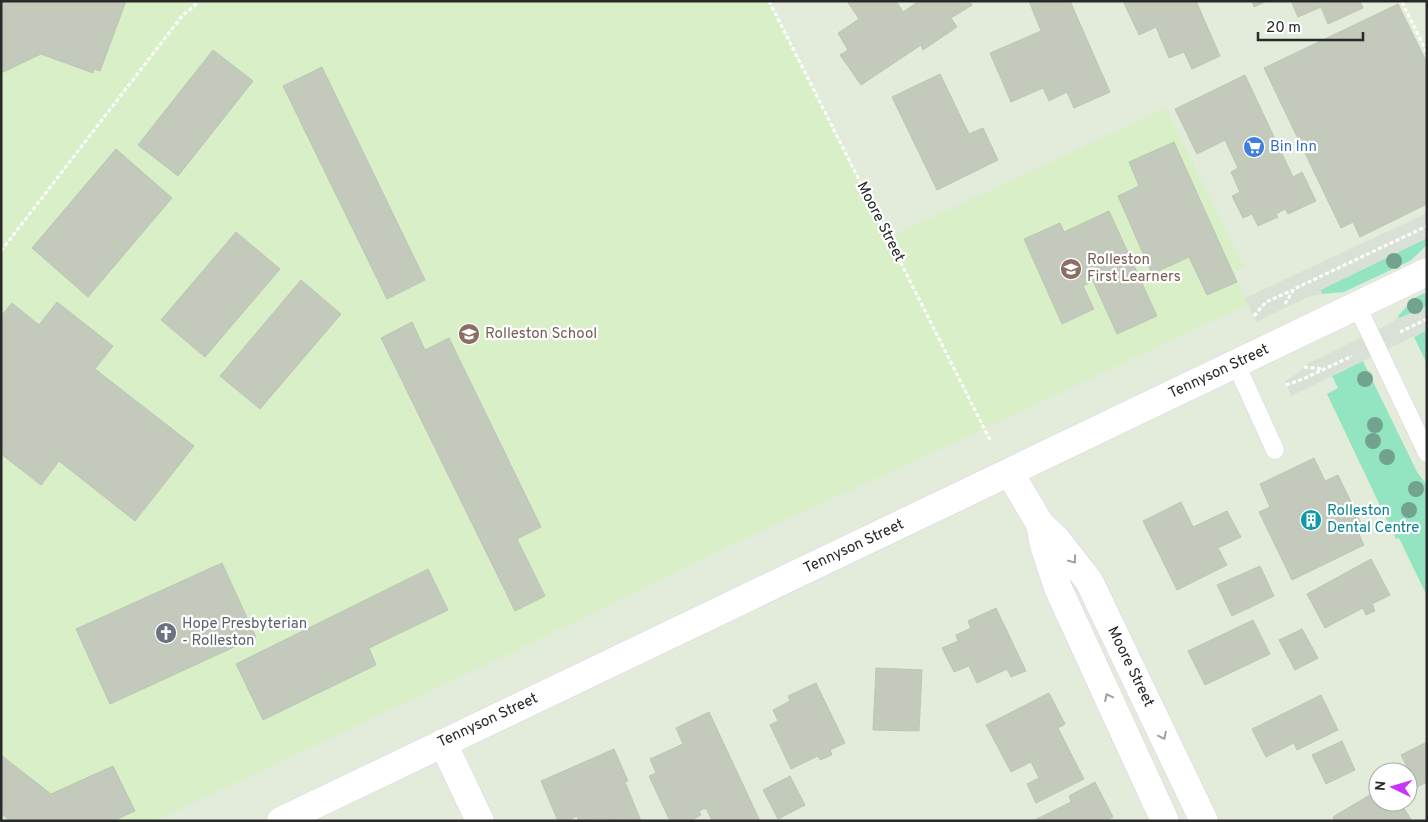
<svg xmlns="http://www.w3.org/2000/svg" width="1428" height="822" font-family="Overpass,sans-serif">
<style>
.education{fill:#d8efc8}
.green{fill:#93e5c2}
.plaza{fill:#d9e0d5}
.building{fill:#c3cabc;stroke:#bcc7b3}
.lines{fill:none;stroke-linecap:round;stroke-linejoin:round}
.service-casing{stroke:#ddcfe3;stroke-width:19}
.minor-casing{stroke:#ddcfe3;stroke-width:29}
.tertiary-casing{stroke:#ddcfe3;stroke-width:29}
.path{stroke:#fff;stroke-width:3;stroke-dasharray:4 2.5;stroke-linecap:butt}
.service{stroke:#fff;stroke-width:18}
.minor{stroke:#fff;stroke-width:28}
.tertiary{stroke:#fff;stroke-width:28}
.tree{fill:#72a38e}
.oneway{stroke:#9f9f9f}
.labels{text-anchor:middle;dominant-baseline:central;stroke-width:4.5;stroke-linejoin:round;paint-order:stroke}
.shop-label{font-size:15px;fill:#366cbe;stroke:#fff;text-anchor:start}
.street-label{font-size:15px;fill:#292929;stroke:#fff}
.education-label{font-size:15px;fill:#785e54;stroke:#fff;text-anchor:start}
.culture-label{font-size:15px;fill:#0d838f;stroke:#fff;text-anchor:start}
.worship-label{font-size:15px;fill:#5b616d;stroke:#fff;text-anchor:start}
</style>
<rect width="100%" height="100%" fill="#e3ecda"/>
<polygon class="education" points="1,1 769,1 888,238 1166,108 1244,267 1234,272 1248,304 984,429 750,536 515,651 155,821 1,821"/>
<g class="green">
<polygon points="1427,238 1427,244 1421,251 1410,261 1344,292 1322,294 1320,290"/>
<polygon points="1427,292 1427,306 1400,318 1398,316 1414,298"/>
<polygon points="1427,330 1427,364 1414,337"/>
<polygon points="1363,361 1417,472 1427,485 1427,596 1399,538 1396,539 1327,394 1338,388 1332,376"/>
</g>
<g class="plaza">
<polygon points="1427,213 1427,238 1321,290 1322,294 1310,296 1256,322 1245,298"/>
<polygon points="1427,306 1427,330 1291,396 1285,381 1295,375 1307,364 1393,322 1398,316 1400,318"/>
</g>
<g class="building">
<polygon points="1,1 126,1 100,71 94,69 93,73 41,54 1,73"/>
<polygon points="847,1 896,1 903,12 919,1 969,1 972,5 951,18 957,27 923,50 921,45 861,85 840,55 848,50 838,33 859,19"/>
<polygon points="1029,1 1070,1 1110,92 1074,108 1067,92 1049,101 1043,88 1011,102 990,53 1041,31"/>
<polygon points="1123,1 1196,1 1220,56 1192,69 1184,52 1169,58 1156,27 1139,35"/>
<polygon points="1252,1 1267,1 1254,7"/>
<polygon points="1291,1 1360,1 1363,8 1328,24 1321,7 1298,17"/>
<polygon points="1398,4 1427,63 1427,204 1360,237 1353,222 1341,228 1264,68"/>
<polygon points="213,50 253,81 178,176 138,145"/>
<polygon points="322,67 425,280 387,299 283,86"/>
<polygon points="940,74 969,134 983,128 998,160 937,190 892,97"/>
<polygon points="1245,75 1293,177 1302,172 1316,201 1288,214 1285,209 1276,214 1278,217 1258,226 1252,214 1243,218 1232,196 1240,192 1231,172 1238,168 1225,140 1197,154 1175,109"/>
<polygon points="1174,142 1237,282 1207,295 1189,257 1152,274 1118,196 1139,186 1129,162"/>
<polygon points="116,149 172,198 88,297 32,248"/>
<polygon points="1109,211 1157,316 1117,334 1093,281 1083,286 1094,309 1062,324 1024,239 1060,223 1064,232"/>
<polygon points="236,232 280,269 205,357 161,320"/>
<polygon points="301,280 341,314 260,409 220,376"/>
<polygon points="57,302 113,346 95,369 194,446 135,521 59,461 41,485 1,454 1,316 12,303 39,325"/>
<polygon points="412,322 425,350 449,338 541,527 517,539 545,596 515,611 381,338"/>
<polygon points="1314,458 1325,481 1338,475 1363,527 1357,530 1364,545 1292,580 1259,512 1270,507 1260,484"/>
<polygon points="1181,502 1193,527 1227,511 1241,537 1218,548 1227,565 1177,590 1143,521"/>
<polygon points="1371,559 1390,595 1372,604 1375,611 1366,615 1363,608 1325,628 1307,594"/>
<polygon points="222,563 256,637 110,704 76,629"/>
<polygon points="1260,566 1274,596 1232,616 1217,585"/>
<polygon points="428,569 448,610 369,648 376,665 263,720 236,664"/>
<polygon points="996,608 1026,671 1011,677 1007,669 977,683 969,666 954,672 942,648 958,641 956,635 971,628 968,621"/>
<polygon points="1253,620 1270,654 1205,685 1188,651"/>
<polygon points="1302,629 1318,658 1295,670 1279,640"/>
<polygon points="876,668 922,670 919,731 873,730"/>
<polygon points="816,683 845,743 830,750 832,755 820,760 818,756 791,769 770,725 778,721 773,710 790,701 788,696"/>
<polygon points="1049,693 1065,724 1058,728 1084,779 1036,803 1027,784 1039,778 1031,762 1011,772 986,725"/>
<polygon points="1321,695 1338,730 1297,750 1294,743 1266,757 1252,729"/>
<polygon points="709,712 760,821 712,821 706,808 699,811 701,815 690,821 670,821 649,776 656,773 650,759 683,744 676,728"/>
<polygon points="1342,741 1355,770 1326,784 1312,755"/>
<polygon points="1427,742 1427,782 1417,787 1401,755"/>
<polygon points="614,749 628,781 625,782 641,821 599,819 579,821 577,816 567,821 558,821 541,781"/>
<polygon points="1,755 51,794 113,766 135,811 113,821 10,821 1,813"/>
<polygon points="790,776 805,805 778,819 763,790"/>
<polygon points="1095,782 1113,817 1105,821 1033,821 1071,802 1069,796"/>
<polygon points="1378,790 1378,802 1400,802 1412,821 1335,821 1333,817"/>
</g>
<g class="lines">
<g class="service-casing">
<g id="service">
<polyline points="1357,306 1427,453"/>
<polyline points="1236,364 1275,450"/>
</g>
</g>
<g class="minor-casing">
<g id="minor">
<polyline points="1010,473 1040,524 1057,540 1089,581 1204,821"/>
<polyline points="1040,524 1044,545 1058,588 1165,821"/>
<polyline points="443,743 480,821"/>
</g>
</g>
<g class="tertiary-casing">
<polyline id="tertiary" points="281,821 1427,272"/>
</g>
<g class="path">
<polyline points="769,1 991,442"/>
<polyline points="1402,2 1427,53"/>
<polyline points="1,251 182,16 200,1"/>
<polyline points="1285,304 1294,289 1427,226"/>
<polyline points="1254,316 1266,302 1293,290"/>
<polyline points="1400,332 1427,319"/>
<polyline points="1304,367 1323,369"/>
<polyline points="1286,385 1303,379 1352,356"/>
</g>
<use href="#service" class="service"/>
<use href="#minor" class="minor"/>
<use href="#tertiary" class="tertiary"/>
</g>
<g class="tree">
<circle cx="1394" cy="261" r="8"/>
<circle cx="1415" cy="306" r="8"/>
<circle cx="1365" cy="379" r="8"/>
<circle cx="1375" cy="425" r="8"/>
<circle cx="1373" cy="441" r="8"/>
<circle cx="1387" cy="457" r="8"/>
<circle cx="1416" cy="489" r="8"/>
<circle cx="1409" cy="510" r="8"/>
</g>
<defs><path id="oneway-chevron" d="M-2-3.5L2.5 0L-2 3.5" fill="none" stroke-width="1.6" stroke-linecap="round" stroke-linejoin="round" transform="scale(1.25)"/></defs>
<g class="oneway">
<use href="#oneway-chevron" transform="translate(1073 560) rotate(53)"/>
<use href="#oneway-chevron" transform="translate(1108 697) rotate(-115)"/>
<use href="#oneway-chevron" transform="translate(1163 736) rotate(64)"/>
</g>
<defs>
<g id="supermarket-disc" transform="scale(1.125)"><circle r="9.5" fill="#3f7fe0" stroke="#fff"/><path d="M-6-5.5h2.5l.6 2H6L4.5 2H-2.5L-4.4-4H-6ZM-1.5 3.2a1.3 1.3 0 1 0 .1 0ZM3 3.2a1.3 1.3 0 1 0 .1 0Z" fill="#fff"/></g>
<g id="school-disc" transform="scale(1.125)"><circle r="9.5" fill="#8d6e63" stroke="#fff"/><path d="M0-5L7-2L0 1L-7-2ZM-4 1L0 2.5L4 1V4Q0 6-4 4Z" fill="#fff"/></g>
<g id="building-disc" transform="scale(1.125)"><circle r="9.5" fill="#0f9aa8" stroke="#fff"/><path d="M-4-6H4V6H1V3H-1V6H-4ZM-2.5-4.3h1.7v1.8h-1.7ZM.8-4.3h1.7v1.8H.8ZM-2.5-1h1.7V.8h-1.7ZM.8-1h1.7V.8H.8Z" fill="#fff"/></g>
<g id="church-disc" transform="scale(1.125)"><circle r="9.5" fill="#6b7280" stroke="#fff"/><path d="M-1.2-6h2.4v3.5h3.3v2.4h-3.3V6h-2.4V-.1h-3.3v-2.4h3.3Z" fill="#fff"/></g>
</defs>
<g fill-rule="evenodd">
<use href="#supermarket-disc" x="1254" y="147"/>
<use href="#school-disc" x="1071" y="269"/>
<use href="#school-disc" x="469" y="334"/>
<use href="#building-disc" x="1311" y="520"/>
<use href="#church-disc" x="166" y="633"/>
</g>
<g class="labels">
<g class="shop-label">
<text x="1270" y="147">Bin Inn</text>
</g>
<g class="street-label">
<text transform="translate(880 222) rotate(63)">Moore Street</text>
<text transform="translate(1219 372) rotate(-25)">Tennyson Street</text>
<text transform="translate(854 547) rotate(-25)">Tennyson Street</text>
<text transform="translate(1130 667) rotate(64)">Moore Street</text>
<text transform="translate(488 721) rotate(-25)">Tennyson Street</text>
</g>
<g class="education-label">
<text x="1087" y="260">Rolleston<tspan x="1087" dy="17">First Learners</tspan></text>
<text x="485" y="334">Rolleston School</text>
</g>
<g class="culture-label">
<text x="1327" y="511">Rolleston<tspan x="1327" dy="17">Dental Centre</tspan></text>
</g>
<g class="worship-label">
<text x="182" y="624">Hope Presbyterian<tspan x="182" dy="17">- Rolleston</tspan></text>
</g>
</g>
<rect width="1428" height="822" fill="none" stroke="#292929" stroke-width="5"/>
<g transform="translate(1393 787) rotate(275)"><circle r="24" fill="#ffffff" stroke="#a9a9a9"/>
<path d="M0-4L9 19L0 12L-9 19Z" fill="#c834ff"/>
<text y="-8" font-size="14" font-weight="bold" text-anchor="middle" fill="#292929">N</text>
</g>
<path d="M1258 32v8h105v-8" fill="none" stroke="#292929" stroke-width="2.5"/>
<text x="1266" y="32" font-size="15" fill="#292929" stroke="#ffffff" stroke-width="4" paint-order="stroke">20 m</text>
</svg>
